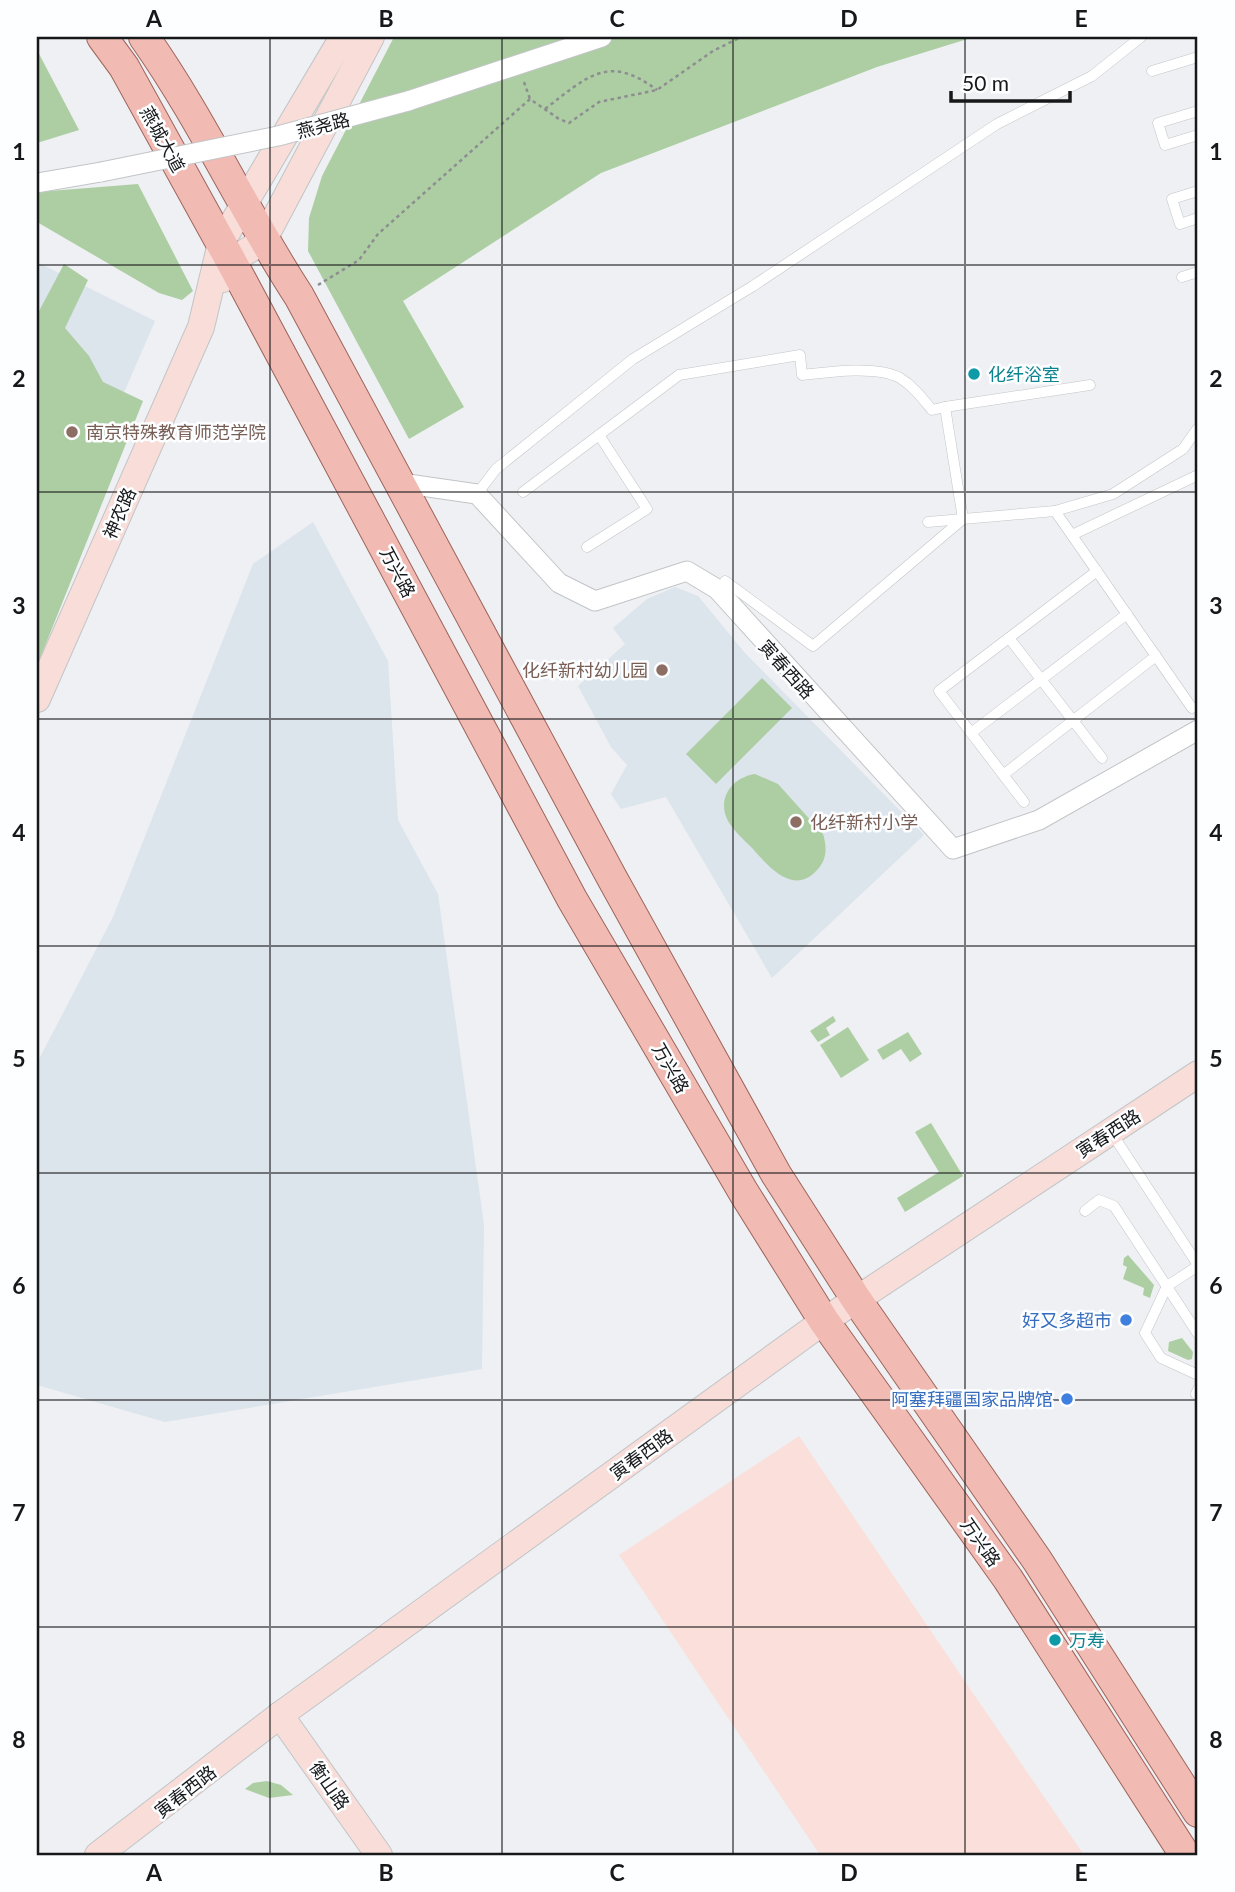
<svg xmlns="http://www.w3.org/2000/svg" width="1235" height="1892" font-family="Lato,'Noto Sans SC',sans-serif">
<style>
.commercial{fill:#fadfda}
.built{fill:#dce4ec}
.green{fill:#adcea3}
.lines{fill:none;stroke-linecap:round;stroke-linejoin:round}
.lane-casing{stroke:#c2c5c7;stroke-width:11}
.street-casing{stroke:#c2c5c7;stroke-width:21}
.secondary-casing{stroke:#c2c5c7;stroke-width:28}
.primary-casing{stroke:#9e655c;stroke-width:32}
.path{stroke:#8c8e90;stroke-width:2.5;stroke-dasharray:3.5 3.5;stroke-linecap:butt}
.lane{stroke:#fff;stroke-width:10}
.street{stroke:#fff;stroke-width:19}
.secondary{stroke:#f8ddd9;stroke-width:26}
.primary{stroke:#f1bbb3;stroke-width:30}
.street-bridge-casing{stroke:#c2c5c7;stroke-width:21;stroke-linecap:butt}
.street-bridge{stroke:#fff;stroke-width:19}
.grid{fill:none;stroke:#171819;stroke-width:2;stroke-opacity:0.55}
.culture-dot{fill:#0f9aa8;stroke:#fcfeff;stroke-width:2.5}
.education-dot{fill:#8d6e63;stroke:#fcfeff;stroke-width:2.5}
.shop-dot{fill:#3f7fe0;stroke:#fcfeff;stroke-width:2.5}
.labels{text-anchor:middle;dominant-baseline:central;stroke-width:5;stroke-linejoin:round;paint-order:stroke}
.street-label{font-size:18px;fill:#171819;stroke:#fcfeff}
.culture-label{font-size:18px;fill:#0d838f;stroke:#fcfeff;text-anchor:start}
.education-label{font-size:18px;fill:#785e54;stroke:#fcfeff;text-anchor:start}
.shop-label{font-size:18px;fill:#366cbe;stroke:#fcfeff;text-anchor:end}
.neatline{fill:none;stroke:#171819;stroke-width:2.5}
.grid-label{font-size:23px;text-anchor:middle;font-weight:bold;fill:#171819}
</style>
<rect width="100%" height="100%" fill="#eef0f3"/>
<polygon class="commercial" points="799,1436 966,1683 1084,1855 820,1855 619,1555"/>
<g class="built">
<polygon points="37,262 155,321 59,542 37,610"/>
<polygon points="313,522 388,661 398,820 438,894 484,1225 482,1369 165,1422 37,1385 37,1063 113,917 253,564"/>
<polygon points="675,587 698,596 745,653 924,835 772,978 666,797 621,809 611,794 627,765 611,747 578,686 625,644 613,628 647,599"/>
</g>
<g class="green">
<polygon points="394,37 974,37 877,67 601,173 403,301 464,407 409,439 308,251 309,218 322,176"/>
<polygon points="37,50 79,130 37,143"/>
<polygon points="138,184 193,291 182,300 159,293 37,222 37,192"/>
<polygon points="64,264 88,280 65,328 89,356 103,382 143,401 37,666 37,315"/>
<polygon points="762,678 792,708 716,784 686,754"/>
<path d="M755,774l23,10 45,50c4,13 4,25 -5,35 -24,28 -49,-2 -65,-20 -9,-9 -19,-18 -25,-28 -12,-23 5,-44 27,-47z"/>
<polygon points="833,1016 836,1021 826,1028 830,1035 818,1042 810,1031"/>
<polygon points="848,1027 869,1060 841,1078 820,1045"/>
<polygon points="908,1032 922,1054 910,1062 901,1049 883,1060 877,1050"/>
<polygon points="931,1123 963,1176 905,1212 897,1198 939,1172 915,1132"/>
<polygon points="1128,1255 1154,1285 1150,1298 1143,1295 1144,1288 1123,1279 1127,1267 1123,1265 1124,1258"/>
<polygon points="1182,1338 1193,1352 1192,1359 1188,1360 1168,1351 1169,1342"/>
<polygon points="267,1781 281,1785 293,1795 269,1798 245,1789 253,1783"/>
</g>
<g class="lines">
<g class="lane-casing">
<g id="lane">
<polyline points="1152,71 1198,57"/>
<polyline points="1198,111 1158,123 1165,145 1198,135"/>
<polyline points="1198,191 1172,199 1180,224 1198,218"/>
<polyline points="1182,277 1198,272"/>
<path d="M523,492l156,-117 121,-20 2,20c25,-3 76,-10 98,3 13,8 22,20 32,32l13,-3"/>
<polyline points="477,494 496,469 633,359 753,286 997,124 1092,76 1141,37"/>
<polyline points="1055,511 1113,494 1183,449 1198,428"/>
<polyline points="928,522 1055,511 1192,708"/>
<polyline points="1072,535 1198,475"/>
<polyline points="587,547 647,509 599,435"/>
<polyline points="725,581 813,646 963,519 945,407 1090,385"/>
<polyline points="1009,638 1102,758"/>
<polyline points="971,733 1127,614"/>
<polyline points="1003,775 1156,656"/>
<polyline points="1024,802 939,691 1097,571"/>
<polyline points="1111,1132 1198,1265"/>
<polyline points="1085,1211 1099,1200 1114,1206 1198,1334"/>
<polyline points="1198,1266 1167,1286 1145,1333 1161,1358 1198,1375"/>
<polyline points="1196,1394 1198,1389"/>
</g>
</g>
<g class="street-casing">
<g id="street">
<polyline points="408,101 602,37"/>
<polyline points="37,183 101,172"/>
<polyline points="401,483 477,494 559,583 595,601 687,571 717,589 953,849 1039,820 1198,730"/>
</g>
</g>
<g class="secondary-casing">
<g id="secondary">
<polyline points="223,279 231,261 263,241 371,37"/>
<polyline points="37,699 201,327 221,243 343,37"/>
<polyline points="280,1715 379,1855"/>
<polyline points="98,1855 280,1715 824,1321 1198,1074"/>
</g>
</g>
<g class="primary-casing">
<g id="primary">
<polyline points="102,37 124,67 231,261 572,899 744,1193 824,1321 1008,1579 1185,1855"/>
<path d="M144,37c58,82 100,175 155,259l313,582 164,296 80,125 181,261 161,252"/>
</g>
</g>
<g class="path">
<polyline points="524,82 530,99"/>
<path d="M545,109c42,-32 63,-56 112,-19"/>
<polyline points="318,285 359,260 378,234 530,99 559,119 569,123 599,102 657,90 713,51 741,37"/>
</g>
<use href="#lane" class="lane"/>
<use href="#street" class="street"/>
<use href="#secondary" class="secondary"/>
<use href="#primary" class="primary"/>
<g class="street-bridge-casing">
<polyline id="street-bridge" points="101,172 278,136 408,101"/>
</g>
<use href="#street-bridge" class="street-bridge"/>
</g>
<path class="grid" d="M270,37v1818M502,37v1818M733,37v1818M965,37v1818M37,265h1161M37,492h1161M37,719h1161M37,946h1161M37,1173h1161M37,1400h1161M37,1627h1161"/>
<g class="culture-dot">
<circle cx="974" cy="374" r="7"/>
<circle cx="1055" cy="1640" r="7"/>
</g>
<g class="education-dot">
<circle cx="72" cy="432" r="7"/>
<circle cx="662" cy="670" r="7"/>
<circle cx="796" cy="822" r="7"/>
</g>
<g class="shop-dot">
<circle cx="1126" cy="1320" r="7"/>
<circle cx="1067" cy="1399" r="7"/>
</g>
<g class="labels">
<g class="street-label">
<text transform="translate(323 125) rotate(-14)">燕尧路</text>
<text transform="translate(163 139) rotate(61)">燕城大道</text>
<text transform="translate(119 513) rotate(-66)">神农路</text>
<text transform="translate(398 572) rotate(62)">万兴路</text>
<text transform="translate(787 669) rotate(48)">寅春西路</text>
<text transform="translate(671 1068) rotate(60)">万兴路</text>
<text transform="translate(1108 1133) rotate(-33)">寅春西路</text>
<text transform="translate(641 1454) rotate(-36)">寅春西路</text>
<text transform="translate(981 1542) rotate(55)">万兴路</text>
<text transform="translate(330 1785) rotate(55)">衡山路</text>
<text transform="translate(185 1791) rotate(-38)">寅春西路</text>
</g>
<g class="culture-label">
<text x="988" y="374">化纤浴室</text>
<text x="1069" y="1640">万寿</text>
</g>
<g class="education-label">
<text x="86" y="432">南京特殊教育师范学院</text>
<text x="648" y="670" text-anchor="end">化纤新村幼儿园</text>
<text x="810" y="822">化纤新村小学</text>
</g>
<g class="shop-label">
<text x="1112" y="1320">好又多超市</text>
<text x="1053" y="1399">阿塞拜疆国家品牌馆</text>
</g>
</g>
<rect width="1235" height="1892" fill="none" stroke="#fcfeff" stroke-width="77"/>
<path d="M951 91v10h119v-10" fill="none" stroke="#171819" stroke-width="3.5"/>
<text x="962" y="91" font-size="21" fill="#171819" stroke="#fcfeff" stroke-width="5" paint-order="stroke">50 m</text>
<rect x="38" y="38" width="1158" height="1816" class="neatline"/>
<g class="grid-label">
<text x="154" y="27">A</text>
<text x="386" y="27">B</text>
<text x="617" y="27">C</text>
<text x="849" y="27">D</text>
<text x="1081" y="27">E</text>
<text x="19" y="160">1</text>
<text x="1216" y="160">1</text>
<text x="19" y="387">2</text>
<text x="1216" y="387">2</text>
<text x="19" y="614">3</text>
<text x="1216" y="614">3</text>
<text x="19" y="841">4</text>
<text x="1216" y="841">4</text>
<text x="19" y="1067">5</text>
<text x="1216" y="1067">5</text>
<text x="19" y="1294">6</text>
<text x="1216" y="1294">6</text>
<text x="19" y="1521">7</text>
<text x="1216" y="1521">7</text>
<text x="19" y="1748">8</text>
<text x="1216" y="1748">8</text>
<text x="154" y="1881">A</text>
<text x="386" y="1881">B</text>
<text x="617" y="1881">C</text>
<text x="849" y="1881">D</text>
<text x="1081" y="1881">E</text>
</g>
</svg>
